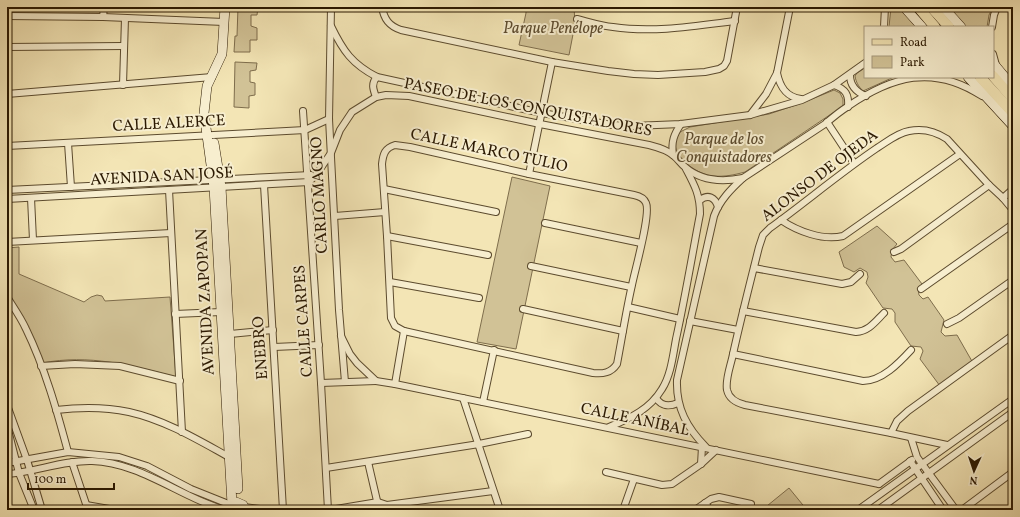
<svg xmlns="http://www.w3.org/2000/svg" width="1020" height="517" font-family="Vollkorn,serif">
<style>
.green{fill:#d1c296;stroke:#7e6d4c}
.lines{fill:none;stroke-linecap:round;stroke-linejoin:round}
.street-casing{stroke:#5c4b2e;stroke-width:8}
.secondary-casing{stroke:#2a1801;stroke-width:10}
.primary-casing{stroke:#2a1801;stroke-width:12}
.street{stroke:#f7eecf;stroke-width:6}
.secondary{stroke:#f7eecf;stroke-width:9}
.primary{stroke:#f3e5b5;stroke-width:10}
.labels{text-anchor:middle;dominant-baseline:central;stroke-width:4;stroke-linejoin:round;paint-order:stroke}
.park-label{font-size:16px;font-style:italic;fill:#5c4b2e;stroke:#f7eecf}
.street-label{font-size:16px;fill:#2a1801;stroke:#f7eecf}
</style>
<rect width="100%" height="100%" fill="#f3e5b5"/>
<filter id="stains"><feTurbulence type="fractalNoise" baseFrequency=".005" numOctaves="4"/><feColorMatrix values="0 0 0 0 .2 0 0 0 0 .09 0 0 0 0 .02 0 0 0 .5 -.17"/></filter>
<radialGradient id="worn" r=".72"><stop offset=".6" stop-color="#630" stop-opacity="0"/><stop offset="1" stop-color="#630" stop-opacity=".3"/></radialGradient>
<g class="green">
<polygon points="238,7 258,7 257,15 251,15 251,26 257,28 257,40 250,40 250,52 234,52 235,36 237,36"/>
<polygon points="526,7 574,7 575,24 569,55 519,45 526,13"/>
<polygon points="891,7 900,7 918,27 889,27"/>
<polygon points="947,7 993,7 989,15 987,27 964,27"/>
<polygon points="235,62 257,63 256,70 250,71 250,82 255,83 255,95 249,96 249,108 234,107"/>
<path d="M865,68v9h29l-31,14c-5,-5 -7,-9 -8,-15l2,-3z"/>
<path d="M834,90l6,3 3,6v7l-98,66c-11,3 -21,5 -32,4 -14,-1 -37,-16 -38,-32 0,-4 3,-9 5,-12l10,-5 79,-13 33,-11z"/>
<polygon points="512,177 550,186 516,349 477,342"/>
<polygon points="877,226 897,244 892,250 891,257 895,262 904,260 922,284 918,289 919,295 923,299 928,297 944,320 941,332 945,336 957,335 973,363 940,386 920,359 923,351 921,347 911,346 895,322 895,313 892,309 883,308 866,283 868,277 867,272 860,268 854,272 844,267 839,252"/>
<path d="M19,247v27l65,28 7,-5 6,-2 5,1 3,5 65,-4 6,80c-45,-12 -87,-23 -134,-14l-13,-34 -22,-37v-44z"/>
<polygon points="789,488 807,510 762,510"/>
</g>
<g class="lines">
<g class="street-casing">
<g id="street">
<polyline points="331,7 329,119 339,310 345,382"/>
<path d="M382,7c2,12 7,19 19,23l151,32 56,9 26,3 24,1 47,-3 14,-3 5,-3 3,-5 10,-54"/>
<polyline points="7,16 103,17 224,22"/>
<polyline points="103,17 104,7"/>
<path d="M577,19c12,3 24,7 36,8 40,6 82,-1 122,-6"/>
<path d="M331,26c12,25 21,38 46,51l165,36 70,12 21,1 48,-2 69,-9 52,-15 32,-15 31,-22"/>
<polyline points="884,27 885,7"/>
<polyline points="992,27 994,15 997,7"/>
<polyline points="7,47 124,46"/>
<polyline points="993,54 996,65"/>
<path d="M777,73c3,14 9,24 24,26"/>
<path d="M850,75c0,11 6,17 16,21"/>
<polyline points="123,85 125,18"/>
<path d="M834,85c12,4 15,10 14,22"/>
<polyline points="7,94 212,77"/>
<path d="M376,97c-3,-8 -5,-14 1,-20"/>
<polyline points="303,111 321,383 328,510"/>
<polyline points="750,115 766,94 777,73 790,7"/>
<polyline points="827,122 854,163"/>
<polyline points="68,143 71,187"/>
<path d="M395,145l15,2 119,27 105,21c5,1 10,3 12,8 5,11 -11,67 -14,82 -6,26 -10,53 -15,79 -6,9 -14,10 -24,9l-189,-42 -9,-5 -4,-8 -4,-82 -5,-72c1,-10 3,-16 13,-19z"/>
<polyline points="7,146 305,130 329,119"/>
<path d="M673,155c-2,-13 1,-21 8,-31"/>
<polyline points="529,174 552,62"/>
<polyline points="264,185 283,510"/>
<polyline points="384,189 496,212"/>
<polyline points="7,190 311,175"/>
<polyline points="169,190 182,432"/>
<polyline points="31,198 33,240"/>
<polyline points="1003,198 1013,189"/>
<path d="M7,199l302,-17 7,-7 15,-22 9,-23 12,-18 24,-15 10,-2 23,1 131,28 109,21c8,2 19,5 25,11 4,3 7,8 11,11 17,15 38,15 58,11 27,-18 55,-36 82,-54 7,-6 14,-12 22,-17 45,-31 86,-43 135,-11"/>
<path d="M700,200c8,-6 15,-3 18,7"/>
<polyline points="335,216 385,212"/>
<path d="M781,220c16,11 42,21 62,16l117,-82"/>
<polyline points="545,223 641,243"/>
<polyline points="387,236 488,255"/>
<polyline points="7,242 171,233"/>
<polyline points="894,252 901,249 989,185"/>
<polyline points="531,266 631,287"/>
<polyline points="754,268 842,284 851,282 860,274"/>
<polyline points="390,282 479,298"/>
<polyline points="921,289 1013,224"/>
<path d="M7,297c7,11 14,21 19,32 19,39 31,82 42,123"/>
<polyline points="628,307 680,319"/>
<polyline points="523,309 623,331"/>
<path d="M743,311l113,21c13,-1 19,-10 28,-19"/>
<polyline points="175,314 221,312"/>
<polyline points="690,321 738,330"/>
<polyline points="947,324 959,318 1013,280"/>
<polyline points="230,334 273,330"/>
<polyline points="341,336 350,354 357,363 376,381 395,384 879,484"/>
<polyline points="274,347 319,345"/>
<path d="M733,354l130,27c19,0 36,-18 48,-31"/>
<polyline points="41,366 75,364 120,366 180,381"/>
<polyline points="321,383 376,381"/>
<polyline points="395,384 404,331"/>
<polyline points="463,398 500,510"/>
<path d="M656,398c5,8 13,9 22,5"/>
<polyline points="483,402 494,350"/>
<polyline points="7,405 27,460 42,510"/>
<path d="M56,410c24,-3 50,-3 73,2 36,8 69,28 100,45"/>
<polyline points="7,426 19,473 34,510"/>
<path d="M609,427c22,-9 41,-18 53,-38 9,-14 11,-34 14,-50 9,-41 16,-83 24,-125 0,-19 -5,-28 -14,-45"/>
<polyline points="891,433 897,421 908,411 1013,335"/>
<polyline points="911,438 917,457 956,510"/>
<path d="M947,445l-56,-12 -146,-28c-8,-2 -16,-6 -18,-15 -2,-11 4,-25 6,-36 8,-36 17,-71 26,-107l4,-12 7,-7c36,-26 70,-55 107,-80 10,-6 20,-15 32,-17 14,-3 26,0 38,8l42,46 14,13 10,12"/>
<path d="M706,447c-19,-19 -30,-39 -29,-67l37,-164c6,-16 17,-27 29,-38"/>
<polyline points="910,461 943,510"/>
<polyline points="72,462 88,510"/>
<polyline points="368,462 378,505"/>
<polyline points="7,463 68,452 119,457 147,466 191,489 231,505"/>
<polyline points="701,464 702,447"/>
<polyline points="326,468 479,444 528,434"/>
<polyline points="606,472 662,485 672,484 701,464 716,450"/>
<path d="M7,474c29,-2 56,-14 85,-13 36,1 68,21 100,36 10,5 21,9 32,13"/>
<polyline points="879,484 912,460"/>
<polyline points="705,503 710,510"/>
<polyline points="86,505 115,510"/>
<polyline points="244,507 269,510"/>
<polyline points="330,510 378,502 387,505"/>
<polyline points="373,510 387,505 493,491"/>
<polyline points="623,510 634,479"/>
<polyline points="695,510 711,499 719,497 751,504"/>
<polyline points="858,510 1013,399"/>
<polyline points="878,510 1013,412"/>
<polyline points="962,510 1013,472"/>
</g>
</g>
<g class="secondary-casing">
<g id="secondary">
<polyline points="225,7 222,54 207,86 204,113 214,187 232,504"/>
<polyline points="904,7 922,27"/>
<polyline points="943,7 961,27"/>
<polyline points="993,63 1013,87"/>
<polyline points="968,77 1013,126"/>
<polyline points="214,143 221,187 238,489"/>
<polyline points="230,510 231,505 236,502 243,505 245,510"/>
</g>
</g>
<g class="primary-casing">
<g id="primary">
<polyline points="918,7 935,27"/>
<polyline points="931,7 949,27"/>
<polyline points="993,76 1013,99"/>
<polyline points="980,77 1013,113"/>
</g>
</g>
<use href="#street" class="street"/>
<use href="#secondary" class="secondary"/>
<use href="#primary" class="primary"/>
</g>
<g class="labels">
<g class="park-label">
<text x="553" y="29">Parque Penélope</text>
<text x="724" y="140">Parque de los<tspan x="724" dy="18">Conquistadores</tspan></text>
</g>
<g class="street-label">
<text transform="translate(528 108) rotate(11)">PASEO DE LOS CONQUISTADORES</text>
<text transform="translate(169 124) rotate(-3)">CALLE ALERCE</text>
<text transform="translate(489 151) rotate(12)">CALLE MARCO TULIO</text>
<text transform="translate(820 176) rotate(-37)">ALONSO DE OJEDA</text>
<text transform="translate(162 177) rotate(-3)">AVENIDA SAN JOSÉ</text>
<text transform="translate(320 195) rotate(-93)">CARLO MAGNO</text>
<text transform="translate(206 302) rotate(-93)">AVENIDA ZAPOPAN</text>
<text transform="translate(304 321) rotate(-94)">CALLE CARPES</text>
<text transform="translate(261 348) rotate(-94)">ENEBRO</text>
<text transform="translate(635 420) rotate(12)">CALLE ANÍBAL</text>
</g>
</g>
<rect width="1020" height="517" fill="none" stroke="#f3e5b5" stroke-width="24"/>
<rect x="8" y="8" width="1004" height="501" fill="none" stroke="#2a1801" stroke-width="2"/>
<rect x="12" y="12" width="996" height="493" fill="none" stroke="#2a1801"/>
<rect x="864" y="26" width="130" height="52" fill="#f7eecf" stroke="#a5987d"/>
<rect x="872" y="39" width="20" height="6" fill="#f3e5b5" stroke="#a5987d"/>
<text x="900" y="46" font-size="12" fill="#2a1801">Road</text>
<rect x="872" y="56" width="20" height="12" fill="#d1c296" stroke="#a5987d"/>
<text x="900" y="66" font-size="12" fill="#2a1801">Park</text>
<g transform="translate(974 471) rotate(183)" stroke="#f7eecf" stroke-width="3" paint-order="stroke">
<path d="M0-3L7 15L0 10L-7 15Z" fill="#2a1801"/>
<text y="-6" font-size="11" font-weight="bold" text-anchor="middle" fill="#2a1801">N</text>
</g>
<path d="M28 483v6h86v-6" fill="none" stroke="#2a1801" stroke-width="2"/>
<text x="34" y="483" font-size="12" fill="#2a1801" stroke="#f7eecf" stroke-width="3" paint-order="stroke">100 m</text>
<rect width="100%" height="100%" filter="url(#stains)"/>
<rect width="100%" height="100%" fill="url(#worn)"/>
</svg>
